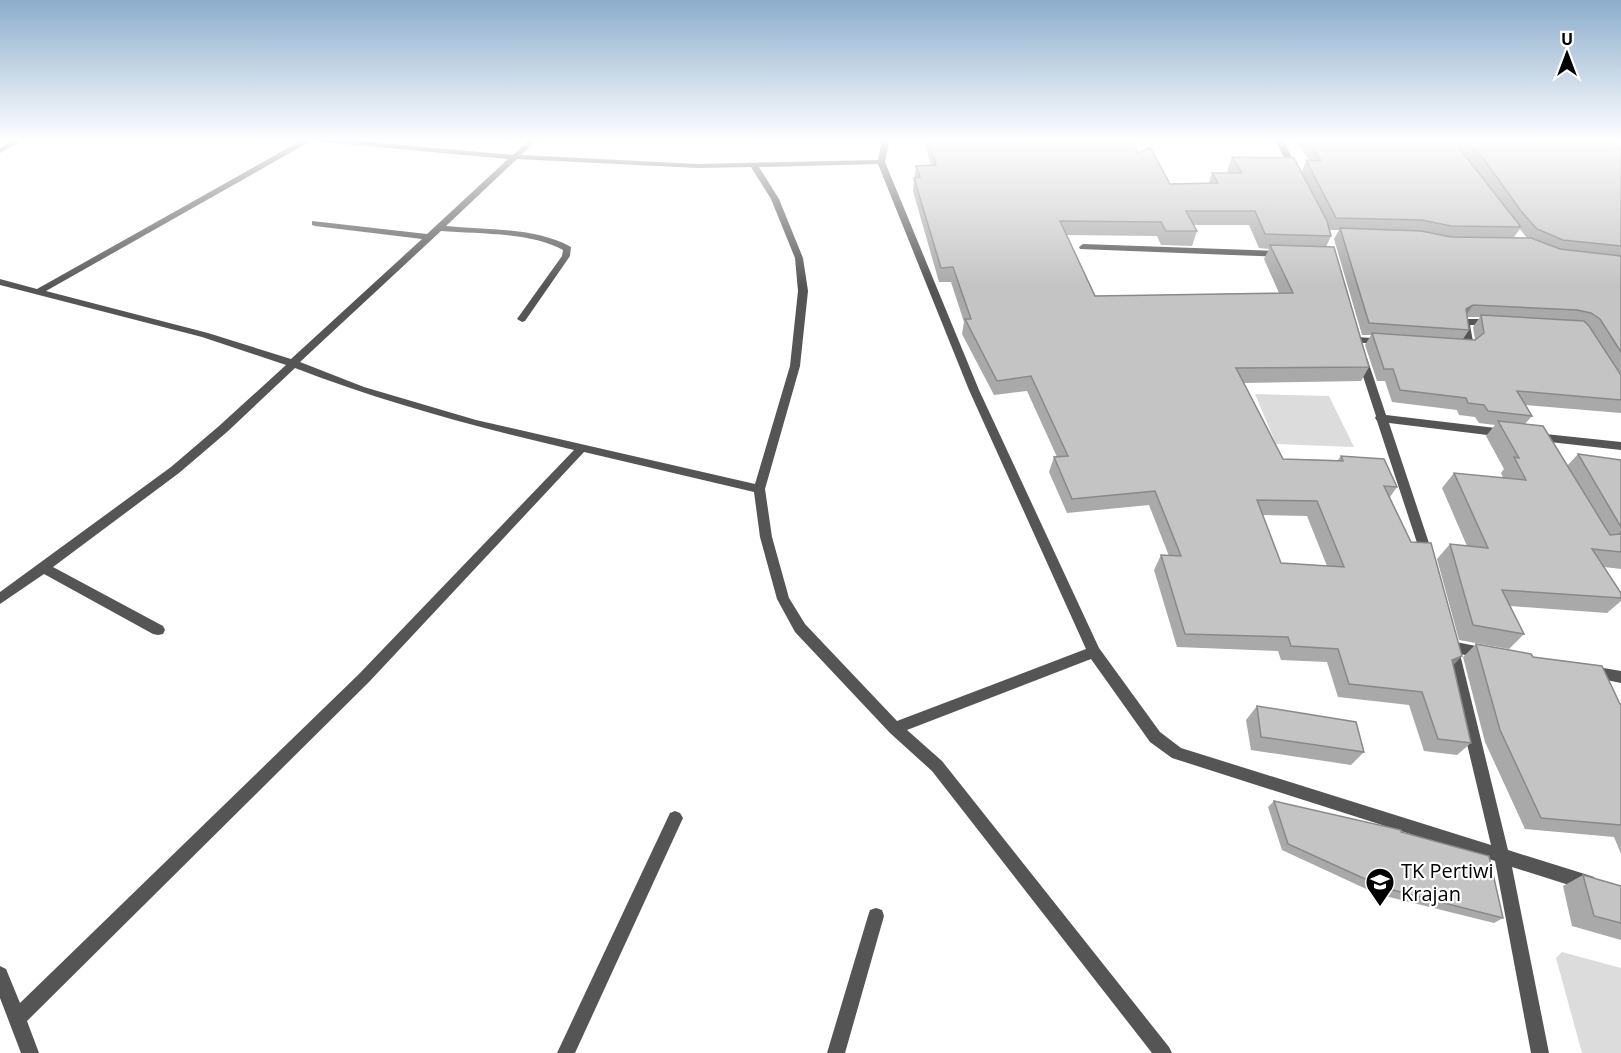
<svg xmlns="http://www.w3.org/2000/svg" width="1621" height="1053" font-family="'Open Sans',sans-serif">
<style>
.green{fill:#dcdcdc}
.lines{fill:none;stroke-linecap:round;stroke-linejoin:round}
.minor{fill:#555;fill-rule:evenodd}
.wall{fill:#a9a9a9;fill-rule:evenodd}
.shaded-wall{fill:#898989}
.building{fill:#c4c4c4;stroke:#898989;stroke-width:1.5;fill-rule:evenodd}
.labels{text-anchor:middle;dominant-baseline:central;stroke-width:4.5;stroke-linejoin:round;paint-order:stroke}
.near-poi-label{font-size:20px;fill:#000;stroke:#fff;text-anchor:start}
</style>
<rect width="100%" height="100%" fill="#fff"/>
<g class="green">
<polygon points="1255,394 1329,396 1354,447 1276,444"/>
<polygon points="1562,952 1621,968 1621,1053 1582,1053 1556,958"/>
</g>
<g class="lines">
<g class="minor">
<polygon points="16,139 25,139 0,153 0,148"/>
<path d="M304,139h33l176,16 17,-16h8l-17,16 177,9 180,-4 4,-21h8l-5,23 94,228 120,258 61,84 21,16 310,97 -47,-198 2,-4 5,-2 40,8 2,4 -2,4 -5,2 -26,-5 48,196 80,25 6,2 2,6 -2,6 -6,2 -76,-24 37,186h-18l-36,-192 -323,-103 -22,-16 -59,-83 -184,71 35,31 227,286 3,6h-20l-220,-282 -42,-38 -95,-101 -18,-33 -17,-62 -6,-45 -170,-40 -215,230 -342,339 12,32h-18l-21,-55v-32l6,3 14,34 339,-329 215,-224c-95,-22 -188,-47 -279,-82l-68,64 -48,41 -126,94 110,59 2,4 -2,4 -5,1 -5,-1 -109,-60 -44,30v-12l171,-125 48,-41 67,-61 -84,-28 -202,-52v-6l37,10zM311,141l197,18 -81,75 -115,-13v4l3,1 107,13 -131,120 -83,-26 -162,-42zM517,159l181,9 53,-1 20,32 24,59 3,33 -8,75 -35,118 -279,-64 -112,-33 -64,-25 141,-131c37,3 90,1 122,19l-1,6 -45,63 5,3 3,-1 45,-65 1,-9c-36,-20 -85,-17 -125,-21zM878,164l91,226 117,259 -189,72 -92,-97 -16,-26 -17,-61 -7,-48 35,-123 8,-75 -5,-33 -24,-59 -20,-32z"/>
<polygon points="1275,139 1283,139 1298,170 1297,172 1290,170"/>
<polygon points="1083,244 1282,251 1286,254 1282,257 1080,249 1079,247"/>
<path d="M1465,319h27l5,3 -5,3h-22l4,22c-3,5 -14,5 -17,0l7,-3 -4,-22z"/>
<polygon points="1357,337 1385,339 1390,342 1385,345 1354,342 1352,340"/>
<polygon points="1362,355 1367,358 1386,415 1504,429 1509,433 1504,437 1389,423 1434,558 1432,561 1424,561 1422,558 1377,421 1375,418 1376,416 1357,358"/>
<polygon points="1536,433 1621,442 1621,450 1532,440 1531,437 1532,434"/>
<polygon points="1592,666 1621,671 1621,683 1587,676 1585,672 1587,668"/>
<polygon points="675,811 680,813 683,818 575,1053 557,1053 670,813"/>
<polygon points="876,908 882,910 884,916 845,1053 827,1053 868,916 870,910"/>
</g>
</g>
<g class="wall">
<path d="M923,139h209l6,14 32,31 39,-1 3,-10h17l-2,-2 5,-14 70,15 4,-12h3l-14,-21h299l2,2 25,7v265l-96,-8 7,11 -7,8 42,42 11,-12 43,6v109l-17,-2 17,26v8l-14,12 -97,-7 14,28 -15,15 -50,-9 -22,-81 13,-15 17,2 -25,-58 12,-15 49,5 -2,-5 3,-4 -18,-33 9,-11 -16,-2 -4,-6 -16,-2 -2,-5 -65,-8 -7,-21h-8l-12,-36 6,-10h-9l-28,-96 5,-9h-9l-3,-6 4,12 -5,11 43,120 -8,14 -117,2 39,76 55,1 3,-4 56,31 -7,10 63,168 18,78 -14,12 -33,-4 -15,-46 -71,-8 -11,-35 -46,-2 -3,-9 -101,-4 -23,-77 7,-15 8,1 -20,-51 -82,8 -18,-41 5,-15h3l-30,-66 -33,4 -32,-61 2,-12 -13,-40h-12l-26,-91 3,-25 15,-1zM1193,225h56l10,23 10,1 -5,10 15,34 -184,3 -29,-61 91,1 4,9 31,1 5,-15zM1520,229l7,9 -13,-1zM1467,317h13l-7,10 2,13 -12,-1 6,-9zM1262,515l45,1 20,50 -46,-3z"/>
<polygon points="1476,644 1533,657 1621,704 1621,854 1614,837 1525,829 1485,742 1463,657"/>
<polygon points="1257,706 1364,752 1351,765 1251,750 1246,720"/>
<polygon points="1274,801 1401,832 1503,918 1494,923 1377,894 1282,850 1268,807"/>
<polygon points="1583,875 1621,886 1621,940 1572,926 1563,886"/>
</g>
<g class="shaded-wall">
<polygon points="1473,305 1465,317 1466,309"/>
<polygon points="1462,656 1449,670 1452,660"/>
</g>
<g class="building">
<path d="M928,139h204l6,14 12,-6 20,37 48,-1 -6,-10h30l-10,-16 62,1 33,63 4,15 -66,-2 -10,-23h-69l11,20h-31l-5,-9 -101,-1 35,75 198,-3 -23,-48 64,2 35,120 -133,1 47,91 60,2 -2,-5 43,3 13,28 -13,-1 27,56 20,1 31,113 -10,4 19,83 -33,-4 -16,-47 -73,-8 -11,-35 -47,-3 -3,-9 -103,-3 -24,-79 20,1 -26,-65 -83,8 -18,-42 14,-1 -37,-80 -34,5 -32,-62h6l-18,-52 -12,1 -27,-90 6,-1 -4,-11 20,-1zM1257,500l60,1 27,66 -63,-4z"/>
<polygon points="1307,139 1452,139 1521,227 1451,226 1422,220 1336,218 1306,160 1321,161"/>
<polygon points="1465,139 1594,139 1596,141 1608,141 1621,148 1621,246 1563,240 1537,229 1521,211 1486,162"/>
<polygon points="1340,228 1421,231 1451,237 1531,238 1560,249 1621,256 1621,352 1600,319 1591,313 1577,310 1473,305 1466,309 1469,330 1369,323"/>
<polygon points="1481,315 1584,321 1589,326 1621,375 1621,400 1517,391 1532,416 1488,411 1484,405 1468,403 1466,398 1400,390 1393,369 1384,369 1372,333 1475,340 1484,333"/>
<polygon points="1498,421 1543,426 1610,535 1620,534 1621,531 1621,552 1592,549 1621,593 1621,598 1502,590 1524,634 1473,625 1450,544 1488,548 1454,473 1526,480 1514,457 1519,458"/>
<polygon points="1578,454 1621,460 1621,527"/>
<polygon points="1476,644 1531,654 1533,657 1602,666 1620,704 1621,704 1621,825 1541,818 1500,730"/>
<polygon points="1257,706 1356,722 1364,752 1261,737"/>
<polygon points="1274,801 1401,830 1401,832 1489,856 1503,918 1385,888 1288,844"/>
<polygon points="1583,875 1621,886 1621,923 1594,916"/>
</g>
<linearGradient id="sky" x2="0" y2="1"><stop stop-color="#8cadcc"/><stop offset="0.49" stop-color="#fff"/><stop offset="1" stop-color="#fff" stop-opacity="0"/></linearGradient>
<rect width="1621" height="286" fill="url(#sky)"/>
<defs>
<g id="school-pin" transform="scale(1.5)"><path d="M0 17L-7.5 6A9.5 9.5 0 1 1 7.5 6Z" fill="#000" stroke="#fff"/><path d="M0-5L7-2L0 1L-7-2ZM-4 1L0 2.5L4 1V4Q0 6-4 4Z" fill="#fff"/></g>
</defs>
<g fill-rule="evenodd">
<use href="#school-pin" x="1380" y="882"/>
</g>
<g class="labels">
<g class="near-poi-label">
<text x="1401" y="870">TK Pertiwi<tspan x="1401" dy="23">Krajan</tspan></text>
</g>
</g>
<g transform="translate(1567 54)" stroke="#ffffff" stroke-width="4.5" paint-order="stroke">
<path d="M0-4.5L10 22L0 15L-10 22Z" fill="#000000"/>
<text y="-9" font-size="16" font-weight="bold" text-anchor="middle" fill="#000000">U</text>
</g>
</svg>
